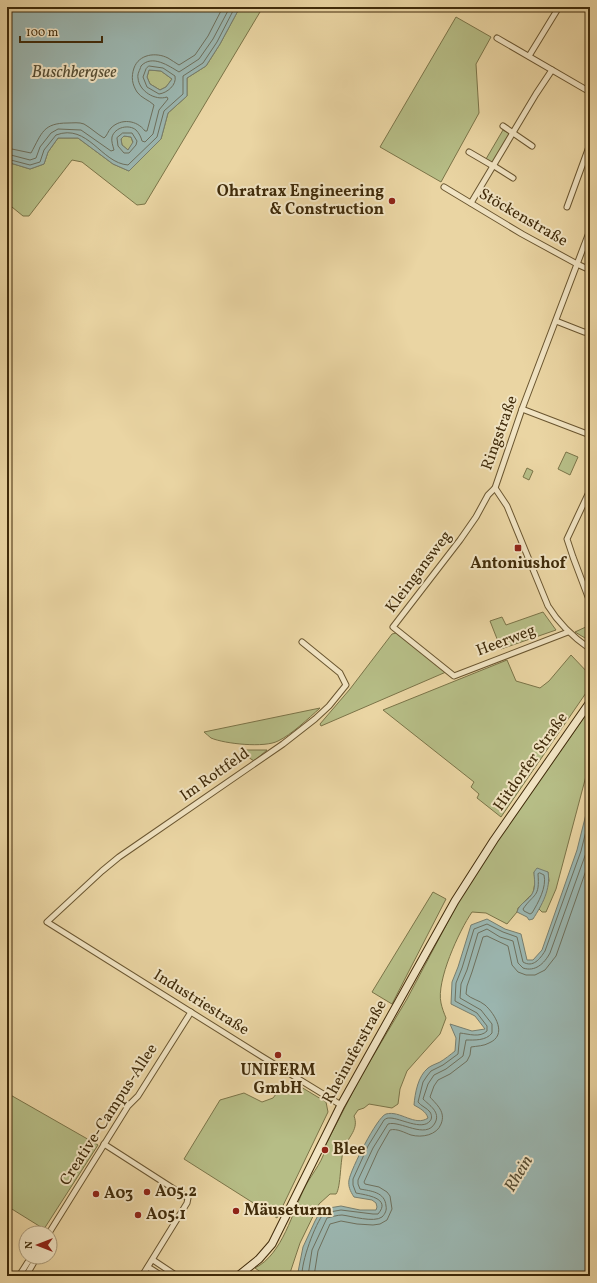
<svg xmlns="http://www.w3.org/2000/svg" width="597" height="1283" font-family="Vollkorn,serif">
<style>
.green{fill:#b6bd86;stroke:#7b7448}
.water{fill:#9bb6b0;stroke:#777e6e;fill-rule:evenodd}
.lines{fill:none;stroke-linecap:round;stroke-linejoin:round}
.shore{stroke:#6e705d;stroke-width:1}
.street-casing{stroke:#6a5630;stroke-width:7}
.secondary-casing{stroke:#402b0a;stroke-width:9}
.street{stroke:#f1e4c3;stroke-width:5}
.secondary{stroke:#f1e4c3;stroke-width:7}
.poi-dot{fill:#8f2418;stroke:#f1e4c3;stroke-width:1.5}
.labels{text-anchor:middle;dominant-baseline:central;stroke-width:4;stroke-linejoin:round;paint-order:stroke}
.poi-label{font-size:16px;font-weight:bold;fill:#402b0a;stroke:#f1e4c3;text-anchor:start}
.street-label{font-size:16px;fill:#402b0a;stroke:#f1e4c3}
.water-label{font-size:17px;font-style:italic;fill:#574e34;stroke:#f1e4c3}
</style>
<rect width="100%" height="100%" fill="#ead5a3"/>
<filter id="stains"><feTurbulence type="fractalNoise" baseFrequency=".005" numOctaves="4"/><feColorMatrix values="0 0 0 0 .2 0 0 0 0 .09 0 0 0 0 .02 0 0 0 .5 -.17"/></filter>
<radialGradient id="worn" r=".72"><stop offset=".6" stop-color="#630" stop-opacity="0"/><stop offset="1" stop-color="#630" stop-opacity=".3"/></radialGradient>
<g class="green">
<polygon points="240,7 263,7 145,204 137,205 82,162 72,160 29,216 23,216 7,203 7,162 30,169 44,164 48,152 58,138 78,138 113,164 129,171 161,139 168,113 187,96 187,78 206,66 220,44"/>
<polygon points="456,17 491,37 476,64 479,113 441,182 380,147"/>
<polygon points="149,70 161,71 172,79 166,87 160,90 150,84 147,77"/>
<polygon points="503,130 510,134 493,163 486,159"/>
<polygon points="124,136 131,137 133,143 128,150 122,145 121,139"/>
<polygon points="566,452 578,457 570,475 558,469"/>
<polygon points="527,468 533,471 529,480 523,477"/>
<polygon points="543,612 556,630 501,649 490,621 502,617 506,625"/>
<polygon points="590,625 590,641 575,632"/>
<polygon points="396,633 446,672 321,726 320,724 350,689 392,634"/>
<polygon points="571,655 590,675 590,684 588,690 501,817 477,798 479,794 471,787 474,782 383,710 507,660 516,681 540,688 549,681"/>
<path d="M320,708c-11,10 -29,27 -42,33 -13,7 -53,3 -67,-3 -2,-2 -5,-4 -7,-6z"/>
<path d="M590,709v52l-34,128 -10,23h-4l-3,-3 10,-28 -1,-9h-14l1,10 -2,11 -15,15 -1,4 -10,12 -21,-11 -14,-1c-13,19 -36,69 -31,91 1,5 3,10 5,15l-6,16 -33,37 -7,18 -2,15 -6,4 -23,-4 -5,4 -6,2 -4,6c5,13 -5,20 -10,32 -4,11 -3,40 -8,46h-6l-11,10 -19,39 -11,33h-23l-11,-8c28,-14 37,-56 51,-83 7,-13 19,-26 20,-41l34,-66 47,-79 53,-100 35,-55z"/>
<polygon points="243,750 267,750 254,761 242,753"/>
<polygon points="433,892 446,899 392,1004 372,992"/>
<polygon points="284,1084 296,1084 326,1102 328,1112 277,1218 184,1159 220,1100 244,1093 262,1102 273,1098"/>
<polygon points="7,1093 98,1145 44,1229 7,1206"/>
</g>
<g class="water">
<path d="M7,7h233l-20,37 -14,22 -19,12v18l-19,17 -7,26 -32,32 -16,-7 -35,-26h-20l-10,14 -4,12 -14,5 -23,-7zM149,70l12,1 11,8 -6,8 -6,3 -10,-6 -3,-7zM124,136l7,1 2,5 -5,8 -6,-5 -1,-6z"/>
<path d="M590,798v478h-291l-1,-4 5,-25 12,-26 5,-9 3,-3 18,-3 19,4h16l1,-3 -1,-4 -4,-3 -18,-3c-4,-6 -6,-11 -5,-17 2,-11 28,-63 37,-66 14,-4 29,13 42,4 -2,-7 -9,-10 -14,-13 1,-12 4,-29 14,-37 4,-3 8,-4 12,-6 5,-3 10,-7 15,-11l1,-13 -6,-14 22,7 13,-2 -10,-13 -24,-12 1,-22 6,-15 13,-42 16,-6 18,10 16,5 6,26h6l9,-10 35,-100z"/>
<path d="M537,868l11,4c3,17 -6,33 -15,47l-4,1 -2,-3 -10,-5c2,-9 13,-12 16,-20 3,-6 1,-14 1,-20z"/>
</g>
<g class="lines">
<g class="shore">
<path d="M149,66l14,2 12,8c2,9 -8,17 -16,18l-12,-7 -4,-10 3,-8z"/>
<polygon points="123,133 132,133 137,141 136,145 129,153 124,153 118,146 117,138"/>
<path d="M7,148l24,5c11,-20 12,-30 37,-30 5,0 11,-1 16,1 7,4 13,10 20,14 3,-2 4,-7 7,-10 10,-10 26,-8 34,3h2l7,-26c-5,-5 -13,-7 -17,-13 -5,-8 -6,-15 -3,-24 5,-14 22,-16 34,-10 4,2 7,5 11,7l16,-10 13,-19 15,-29"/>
<path d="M7,154l23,6 6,-2 4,-11 11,-14 7,-4 23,1 30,21 3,-1c-1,-4 -3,-9 -2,-13 3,-10 17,-13 24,-7 3,3 5,7 6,11l3,1 8,-8 6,-24 9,-11 -1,-2c-12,4 -28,-6 -29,-19 -1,-4 2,-8 3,-12 11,-12 28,0 38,6l20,-13 14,-20 17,-32"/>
<path d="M7,159l23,6 10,-3 4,-12 12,-15c32,-12 45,28 72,30l29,-28 7,-26 19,-17v-18l20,-13 14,-21 18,-35"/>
<path d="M540,873l4,2c3,12 -6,28 -12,38l-2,1 -6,-3 -1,-2c11,-16 17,-11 15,-35z"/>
<path d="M302,1276c-1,-14 13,-52 22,-63l17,-3 32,4h5c14,-16 -12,-19 -22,-21l-3,-8v-6l15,-33 16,-26c3,-2 3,-2 6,-2 10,0 32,13 40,3 2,-2 2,-6 0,-9 -3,-4 -9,-6 -12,-10l5,-20 4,-6 4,-5 12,-6 15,-11 2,-21c9,1 20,5 27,-2v-5l-10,-13 -22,-12 1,-18 6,-15 12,-39 13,-5 16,8 14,5 6,25c10,6 17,-3 22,-11l36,-100 9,-36"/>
<path d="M308,1276l4,-26 15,-32c5,-1 10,-3 15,-3 9,1 32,8 40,2 3,-3 5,-7 4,-11 -1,-14 -15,-15 -26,-17l-2,-5v-4l15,-32 15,-24c12,-4 38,16 47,-1 6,-11 -6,-18 -12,-24l5,-15 6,-9 12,-6 17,-13 3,-16c8,0 20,1 26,-7v-9l-11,-14 -21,-12 1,-14 6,-14 11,-37 9,-4 13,8 13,4 5,22 5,5c12,4 21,-4 27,-15l36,-100 4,-17"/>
<path d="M314,1276l4,-25 12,-27 11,-3 16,3 16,1 7,-1 7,-4 5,-11 -2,-13 -3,-4 -8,-5 -14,-3 -1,-2 14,-31 12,-21c7,-2 15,3 21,5 11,3 26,0 30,-11 5,-12 -4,-19 -11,-27l4,-11 4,-6 12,-6 17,-13 3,-6 1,-8c6,-1 13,-1 18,-4 19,-8 6,-29 -4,-38 -6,-5 -14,-6 -19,-11l1,-8 5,-14 11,-35 4,-1 21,10 4,19 6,7 8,3h9l10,-5 11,-14 34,-97"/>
</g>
<g class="street-casing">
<g id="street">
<polyline points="497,38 590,92"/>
<polyline points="529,56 559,7"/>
<polyline points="503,126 532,146"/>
<polyline points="469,152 493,166"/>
<polyline points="494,166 513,178"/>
<polyline points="444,187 522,234 577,264 590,270"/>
<polyline points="471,203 536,94 552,70"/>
<polyline points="567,207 590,144"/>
<path d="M590,230l-68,179 -27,79 12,18 41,100c11,18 25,31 42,43"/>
<polyline points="556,321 584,332 590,333"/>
<polyline points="522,409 590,435"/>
<polyline points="495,488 488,495 476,517 460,540 393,627 454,676 568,632"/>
<polyline points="590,490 567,539 573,557 590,602"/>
<polyline points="302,642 340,673 346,685 329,706 315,719 283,744 119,857 102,871 47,922 261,1056 341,1105"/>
<polyline points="104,1144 188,1198 187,1203 142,1276"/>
<polyline points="49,1233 128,1106 138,1096 191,1012"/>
<polyline points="153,1260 177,1276"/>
<polyline points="148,1267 162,1276"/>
<polyline points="19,1276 31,1257"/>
<polyline points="26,1276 37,1257"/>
</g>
</g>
<g class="secondary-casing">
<polyline id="secondary" points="238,1276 259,1259 272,1244 341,1105 455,901 494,840 590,702"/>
</g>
<use href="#street" class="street"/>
<use href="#secondary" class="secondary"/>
</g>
<g class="poi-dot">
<circle cx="392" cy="201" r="4"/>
<rect x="514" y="544" width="8" height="8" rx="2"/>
<circle cx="278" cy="1055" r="4"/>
<circle cx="325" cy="1150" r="4"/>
<circle cx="147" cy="1192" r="4"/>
<circle cx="96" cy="1194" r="4"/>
<circle cx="236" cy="1211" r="4"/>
<circle cx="138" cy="1215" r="4"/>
</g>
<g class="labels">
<g class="poi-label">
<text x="384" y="192" text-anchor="end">Ohratrax Engineering<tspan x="384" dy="18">&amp; Construction</tspan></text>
<text x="518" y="564" text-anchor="middle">Antoniushof</text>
<text x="278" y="1071" text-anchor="middle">UNIFERM<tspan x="278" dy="18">GmbH</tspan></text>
<text x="333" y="1150">Blee</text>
<text x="155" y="1192">A05.2</text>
<text x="104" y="1194">A03</text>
<text x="244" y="1211">Mäuseturm</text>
<text x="146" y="1215">A05.1</text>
</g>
<g class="street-label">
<text transform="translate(523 218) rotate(30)">Stöckenstraße</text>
<text transform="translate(500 433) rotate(-70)">Ringstraße</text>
<text transform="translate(419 572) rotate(-53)">Kleingansweg</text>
<text transform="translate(506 641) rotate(-21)">Heerweg</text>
<text transform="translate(531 762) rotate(-55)">Hitdorfer Straße</text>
<text transform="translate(215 775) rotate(-35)">Im Rottfeld</text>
<text transform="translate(201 1003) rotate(32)">Industriestraße</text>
<text transform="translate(355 1052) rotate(-61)">Rheinuferstraße</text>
<text transform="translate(109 1115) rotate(-57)">Creative-Campus-Allee</text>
</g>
<g class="water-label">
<text x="74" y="72">Buschbergsee</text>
<text transform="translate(519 1174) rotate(-59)">Rhein</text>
</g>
</g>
<rect width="597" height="1283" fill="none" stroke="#ead5a3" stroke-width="24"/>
<rect x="8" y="8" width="581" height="1267" fill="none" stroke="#402b0a" stroke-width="2"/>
<rect x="12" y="12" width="573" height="1259" fill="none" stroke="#402b0a"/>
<g transform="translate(38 1245) rotate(270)"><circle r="19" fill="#f1e4c3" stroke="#aa9a79"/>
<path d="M0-3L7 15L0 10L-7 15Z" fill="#8f2418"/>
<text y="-6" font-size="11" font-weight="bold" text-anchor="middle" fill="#402b0a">N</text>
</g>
<path d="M20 36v6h82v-6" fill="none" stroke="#402b0a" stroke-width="2"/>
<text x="26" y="36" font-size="12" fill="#402b0a" stroke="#f1e4c3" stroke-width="3" paint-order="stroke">100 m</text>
<rect width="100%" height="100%" filter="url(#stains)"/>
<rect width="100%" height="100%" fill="url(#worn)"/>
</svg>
